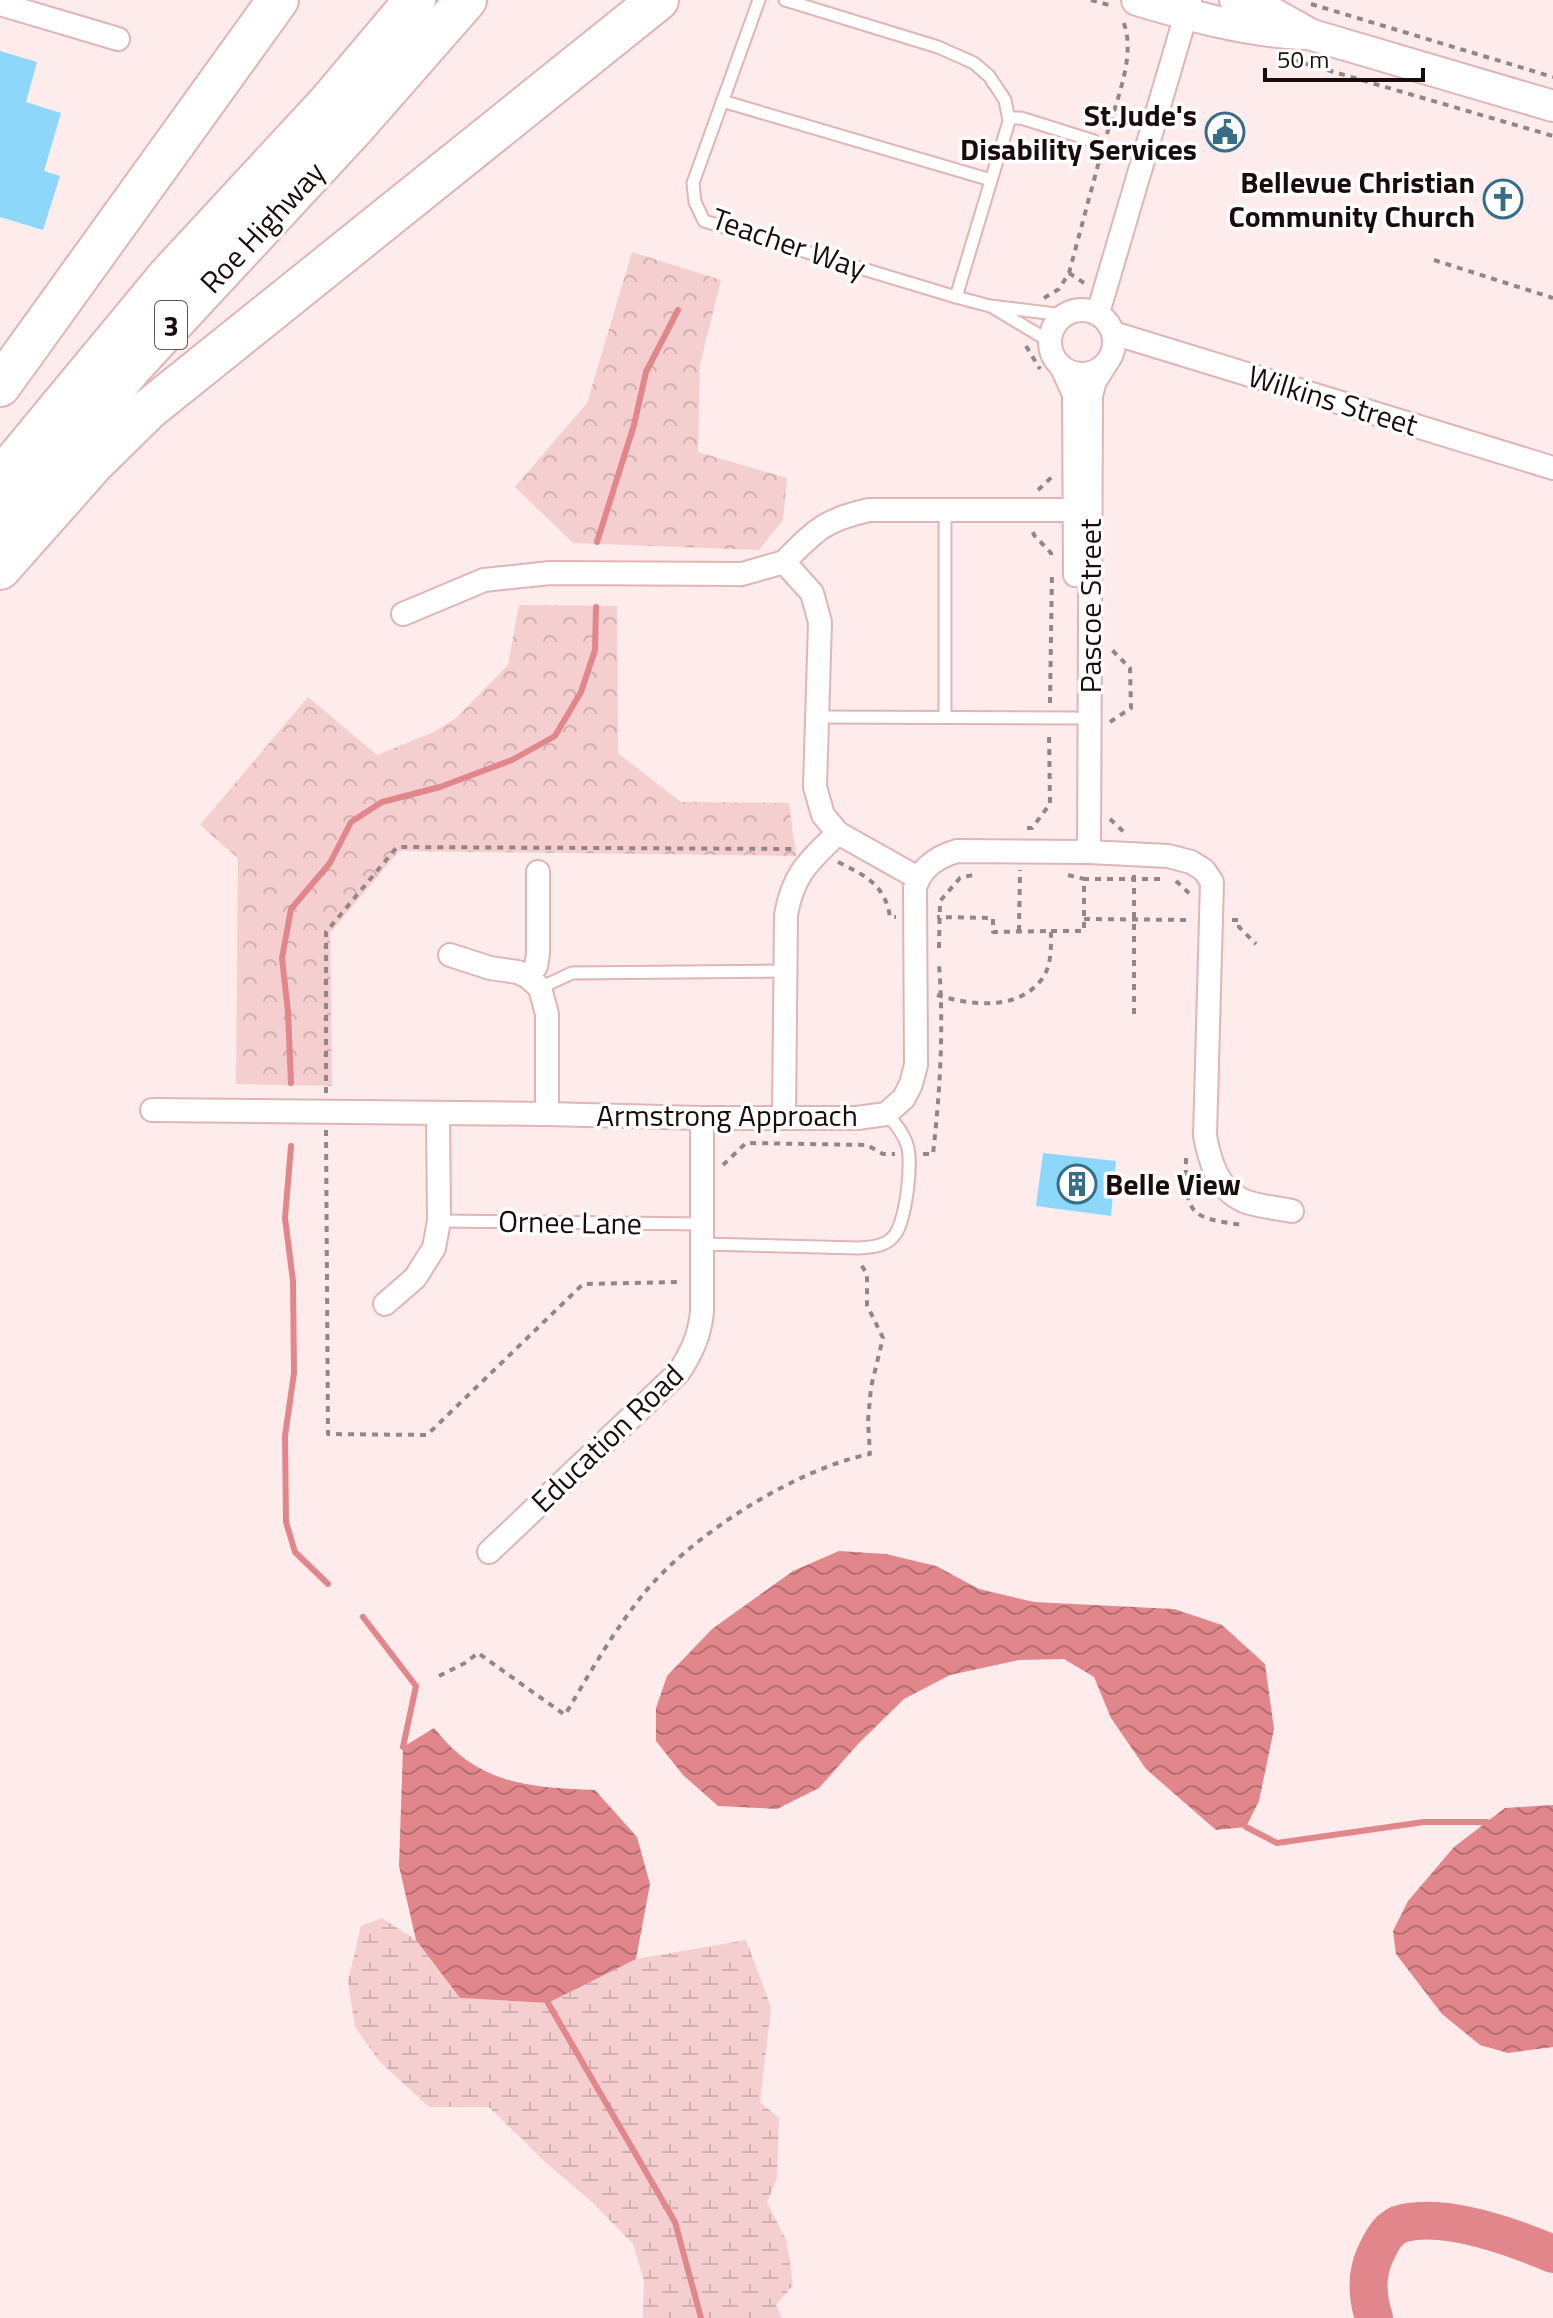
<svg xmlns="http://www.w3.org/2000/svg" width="1553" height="2318" font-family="'Titillium Web',sans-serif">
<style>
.wetland{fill:url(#wetland-marsh)}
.park{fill:url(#park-crowns)}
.water{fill:url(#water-waves)}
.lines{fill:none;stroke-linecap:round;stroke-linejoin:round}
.stream{stroke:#e1878c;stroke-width:6}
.river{stroke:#e1878c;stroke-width:38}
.building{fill:#8dd7fb}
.lane-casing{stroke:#dfb5b6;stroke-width:15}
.street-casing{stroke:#dfb5b6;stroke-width:26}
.secondary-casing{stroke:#dfb5b6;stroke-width:34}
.highway-casing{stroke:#dfb5b6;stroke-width:44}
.path{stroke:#968586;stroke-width:4;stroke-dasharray:6 6;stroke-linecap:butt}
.lane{stroke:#fff;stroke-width:11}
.street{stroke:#fff;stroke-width:22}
.secondary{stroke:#fff;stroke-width:30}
.highway{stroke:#fff;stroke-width:40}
.labels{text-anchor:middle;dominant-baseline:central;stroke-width:7;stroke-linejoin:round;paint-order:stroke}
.shield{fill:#fff;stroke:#5f5455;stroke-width:2}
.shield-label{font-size:28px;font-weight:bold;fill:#1a0b0c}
.poi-label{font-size:30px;font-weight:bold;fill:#1a0b0c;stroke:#fff;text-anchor:end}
.street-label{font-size:30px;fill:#1a0b0c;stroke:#fff}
</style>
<defs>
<pattern id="wetland-marsh" width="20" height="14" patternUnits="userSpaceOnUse" patternTransform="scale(2)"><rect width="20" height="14" fill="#f5cecf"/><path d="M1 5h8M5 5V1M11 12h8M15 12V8" fill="none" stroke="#d1b0b1"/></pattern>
<pattern id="park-crowns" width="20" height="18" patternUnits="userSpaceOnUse" patternTransform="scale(2)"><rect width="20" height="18" fill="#f5cecf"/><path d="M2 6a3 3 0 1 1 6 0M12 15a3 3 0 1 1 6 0" fill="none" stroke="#d1b0b1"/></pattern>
<pattern id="water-waves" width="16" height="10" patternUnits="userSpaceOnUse" patternTransform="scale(2)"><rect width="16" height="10" fill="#e1878c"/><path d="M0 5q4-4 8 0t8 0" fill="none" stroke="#b66d71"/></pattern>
</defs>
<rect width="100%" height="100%" fill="#feecec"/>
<polygon class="wetland" points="382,1918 416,1940 460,1998 548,2003 636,1959 746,1940 771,2007 760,2102 779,2118 777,2178 767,2202 787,2242 793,2285 776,2305 782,2318 643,2318 644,2281 633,2244 591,2201 545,2162 489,2107 429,2107 380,2062 355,2027 348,1981 361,1926"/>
<g class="park">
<polygon points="632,252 721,280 700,364 698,452 787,478 783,520 759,550 573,543 515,487 587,403"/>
<polygon points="519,605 617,606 618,753 681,802 789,803 796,856 399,851 330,933 332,1086 236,1084 238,858 200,825 308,697 377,755 434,732 456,718 508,665"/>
</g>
<g class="water">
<polygon points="839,1551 886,1554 936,1566 979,1589 1034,1602 1174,1609 1222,1625 1265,1664 1274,1729 1259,1801 1246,1827 1216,1830 1146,1769 1111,1718 1094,1677 1064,1659 1019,1660 950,1675 904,1699 859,1743 819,1788 777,1809 718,1806 683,1775 656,1741 656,1708 667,1676 712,1629 793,1571"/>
<path d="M434,1728c8,9 16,19 26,27 40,32 86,33 135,35l42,47 13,47 -14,75 -88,44 -88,-5 -44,-58 -17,-74 4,-119z"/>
<polygon points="1553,1805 1553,2047 1508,2053 1480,2045 1442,2014 1396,1954 1393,1931 1408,1901 1454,1847 1505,1808"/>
</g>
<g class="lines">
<g class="stream">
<polyline points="597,542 634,425 646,372 678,310"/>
<polyline points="291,1083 288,1012 282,958 291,909 330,863 351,822 382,802 440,787 512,760 555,736 581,692 595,650 596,607"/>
<polyline points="291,1146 285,1218 293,1281 294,1373 285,1436 286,1522 295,1552 328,1584"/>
<polyline points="363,1617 416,1686 403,1747"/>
<polyline points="1246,1827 1277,1843 1424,1822 1487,1822"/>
<polyline points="548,2003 675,2222 701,2318"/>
</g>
<path class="river" d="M1374,2318c-7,-22 -8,-45 2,-65 6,-13 13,-27 28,-30 43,-10 109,14 149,31"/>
</g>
<g class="building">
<polygon points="0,51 37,62 26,102 61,113 44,171 60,176 43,230 0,217"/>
<polygon points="1043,1153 1116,1161 1111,1216 1036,1206"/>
</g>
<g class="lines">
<g class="lane-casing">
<g id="lane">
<polyline points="759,0 693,183 695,202 704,221 956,297 990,306 1064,315"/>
<polyline points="785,0 938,47 974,63 989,76 1005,100 1009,121 956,297"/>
<polyline points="722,101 991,180"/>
<polyline points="1009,118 1021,118 1094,141"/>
<polyline points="994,308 1049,341"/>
<polyline points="945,511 945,717"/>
<polyline points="817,717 1076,718"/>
<polyline points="540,988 572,973 785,971"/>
<polyline points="439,1221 702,1224"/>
<path d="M702,1244l156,4c12,-1 26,-1 35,-11 13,-12 20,-77 14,-92 -4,-13 -12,-22 -21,-31"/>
</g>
</g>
<g class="street-casing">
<g id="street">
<polyline points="0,4 118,39"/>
<circle cx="1082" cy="342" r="32"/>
<polyline points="1098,313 1190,1"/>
<polyline points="1113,333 1553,468"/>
<polyline points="1061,366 1074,394 1075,575"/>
<polyline points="403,614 484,580 550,573 742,574 784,562"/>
<path d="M838,833l-15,-18 -8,-28 5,-165 -8,-29 -28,-31c32,-32 40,-42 85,-52h221"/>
<polyline points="1089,852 1091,395 1095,381 1106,364"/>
<polyline points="450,955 490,968 518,972 528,977 540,988 547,1014 547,1114"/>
<polyline points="528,977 536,966 538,954 538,872"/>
<path d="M152,1110l395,4 155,4h155l29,-4 18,-16 7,-14 5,-19 -1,-177c6,-21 22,-31 42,-37l132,1 79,4 23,6 13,8 8,12 -7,254c5,25 12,52 37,64 12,6 36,8 50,11"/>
<path d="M784,1118l2,-203c7,-41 23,-54 52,-82l80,45"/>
<polyline points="385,1304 415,1278 434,1248 439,1221 438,1114"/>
<path d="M489,1552l190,-180c13,-20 21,-37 23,-61v-193"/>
</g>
</g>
<g class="secondary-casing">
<g id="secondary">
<path d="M1137,0c54,16 108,31 165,34"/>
<polyline points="1235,0 1267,10 1312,35 1553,106"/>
</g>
</g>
<g class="highway-casing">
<g id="highway">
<polyline points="0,386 278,0"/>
<polyline points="0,479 168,276 329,102 415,0"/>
<polyline points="0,530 131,368 353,129 466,0"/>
<polyline points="0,569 94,463 149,409 658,0"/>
</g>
</g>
<g class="path">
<polyline points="1091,0 1112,6"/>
<polyline points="1311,4 1553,77"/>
<polyline points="1293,60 1553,136"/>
<path d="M1107,134c9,-33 31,-82 15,-115"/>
<polyline points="1434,260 1553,298"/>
<polyline points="1069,273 1087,285"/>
<polyline points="1044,298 1059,289 1069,273 1101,154"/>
<polyline points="1026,346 1040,369"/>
<polyline points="1038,490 1055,474"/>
<polyline points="1033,532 1034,535 1051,553 1051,555"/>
<polyline points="1050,703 1052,571"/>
<polyline points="1110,722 1131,708 1130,668 1111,649"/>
<polyline points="1110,819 1124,832"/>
<polyline points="1027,828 1032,828 1050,804 1049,731"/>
<path d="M838,862c26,13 47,22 52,55h6"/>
<polyline points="1068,875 1084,879"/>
<polyline points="1134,875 1134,879 1164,879"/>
<polyline points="1176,881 1190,894"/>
<polyline points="1084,919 1190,920"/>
<polyline points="1232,920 1239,920 1239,927 1256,944"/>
<polyline points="1019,931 1020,870"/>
<polyline points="1051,931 1084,931 1084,879 1134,879 1134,1017"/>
<polyline points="939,948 940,901 960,878 977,874"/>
<path d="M937,995c33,10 80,17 105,-16 10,-14 9,-32 9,-48l-58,1v-14l-56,-1"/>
<polyline points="326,1093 326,932 397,847 792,849"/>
<polyline points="326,1130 328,1434 427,1435 583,1284 682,1282"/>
<path d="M923,1154h10c7,-62 11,-126 6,-189"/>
<path d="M1186,1158c-1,56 3,60 57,67"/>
<polyline points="723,1165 746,1143 867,1145 883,1154 895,1154"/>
<path d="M439,1676l26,-13 13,-10 87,62c24,-41 47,-81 76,-118 47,-60 154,-128 229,-143l-2,-33 3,-34 12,-49 -16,-33v-31l-7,-11"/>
</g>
<use href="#lane" class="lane"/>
<use href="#street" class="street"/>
<use href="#secondary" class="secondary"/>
<use href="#highway" class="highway"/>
</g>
<defs>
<g id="civic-ring" transform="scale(2)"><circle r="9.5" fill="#fff" stroke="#366e88" stroke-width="1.5"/><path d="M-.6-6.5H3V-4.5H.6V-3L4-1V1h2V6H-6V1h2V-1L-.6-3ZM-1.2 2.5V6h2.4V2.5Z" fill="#366e88"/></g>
<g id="church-ring" transform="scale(2)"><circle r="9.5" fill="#fff" stroke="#366e88" stroke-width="1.5"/><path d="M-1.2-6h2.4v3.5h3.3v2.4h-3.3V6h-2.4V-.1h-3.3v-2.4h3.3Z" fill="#366e88"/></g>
<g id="building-ring" transform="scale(2)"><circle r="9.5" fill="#fff" stroke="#366e88" stroke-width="1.5"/><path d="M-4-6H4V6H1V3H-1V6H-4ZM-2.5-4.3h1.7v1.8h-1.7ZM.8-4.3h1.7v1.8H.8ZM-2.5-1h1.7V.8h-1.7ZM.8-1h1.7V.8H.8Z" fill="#366e88"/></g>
</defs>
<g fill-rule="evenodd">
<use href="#civic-ring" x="1225" y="132"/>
<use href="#church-ring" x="1503" y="199"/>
<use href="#building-ring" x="1077" y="1184"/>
</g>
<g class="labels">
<rect class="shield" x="155" y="301" width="32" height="48" rx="6"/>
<g class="shield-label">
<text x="171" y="325">3</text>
</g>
<g class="poi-label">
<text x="1197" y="115">St.Jude's<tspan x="1197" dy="34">Disability Services</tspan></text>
<text x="1475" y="182">Bellevue Christian<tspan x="1475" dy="34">Community Church</tspan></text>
<text x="1105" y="1184" text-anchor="start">Belle View</text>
</g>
<g class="street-label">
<text transform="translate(262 227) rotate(-47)">Roe Highway</text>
<text transform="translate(789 243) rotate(19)">Teacher Way</text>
<text transform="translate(1333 400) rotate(17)">Wilkins Street</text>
<text transform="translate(1090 606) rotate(-90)">Pascoe Street</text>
<text x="727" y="1115">Armstrong Approach</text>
<text transform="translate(570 1222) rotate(1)">Ornee Lane</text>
<text transform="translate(607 1438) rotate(-44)">Education Road</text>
</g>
</g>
<path d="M1265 68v12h158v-12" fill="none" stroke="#1a0b0c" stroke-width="4"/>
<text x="1277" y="68" font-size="24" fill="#1a0b0c" stroke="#ffffff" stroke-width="6" paint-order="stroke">50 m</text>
</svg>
